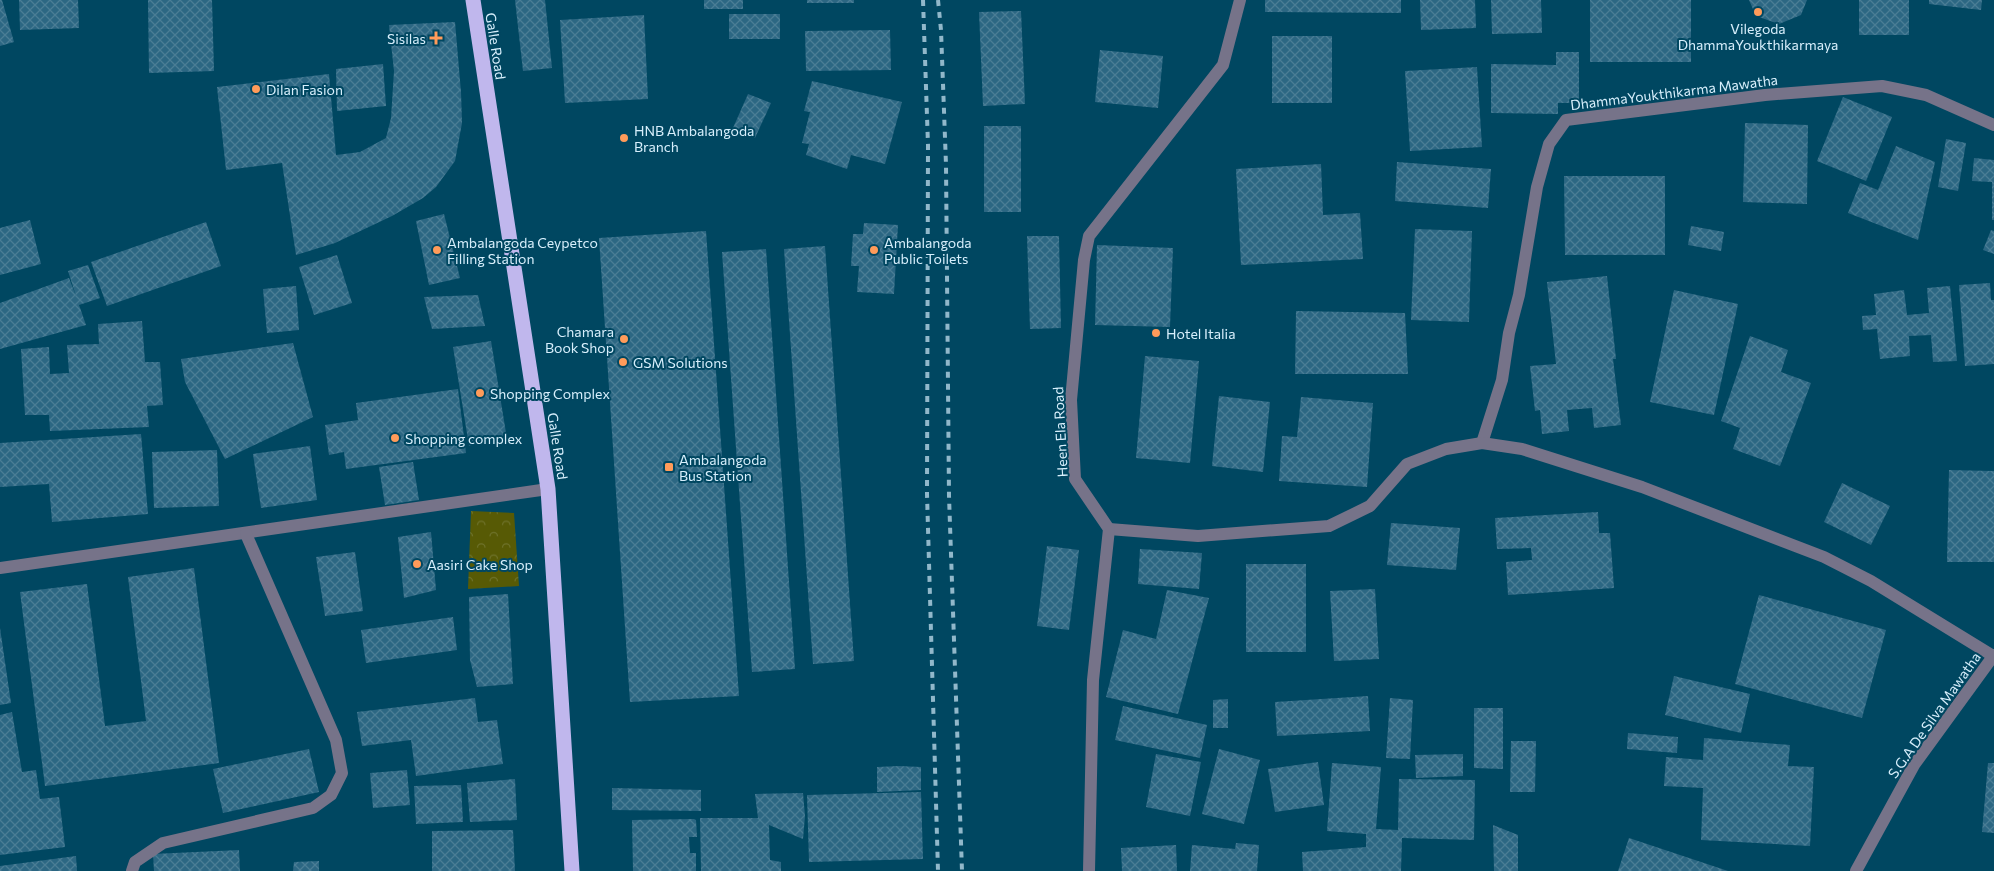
<svg xmlns="http://www.w3.org/2000/svg" width="1994" height="871" font-family="Commissioner,sans-serif">
<style>
.park{fill:url(#park-crowns)}
.building{fill:url(#building-cross-hatch)}
.lines{fill:none;stroke-linecap:round;stroke-linejoin:round}
.minor{stroke:#767389;stroke-width:12}
.highway{stroke:#c0b7ed;stroke-width:15}
.rail{stroke:#91b8ca;stroke-width:4;stroke-dasharray:6 6;stroke-linecap:butt}
.poi-dot{fill:#ff9b5a;stroke:#004761;stroke-width:2}
.labels{text-anchor:middle;dominant-baseline:central;stroke-width:4;stroke-linejoin:round;paint-order:stroke}
.poi-label{font-size:14px;fill:#d7effc;stroke:#004761;text-anchor:start}
.street-label{font-size:14px;fill:#d7effc;stroke:#004761}
</style>
<defs>
<pattern id="park-crowns" width="20" height="18" patternUnits="userSpaceOnUse" patternTransform="scale(1.25)"><rect width="20" height="18" fill="#575a05"/><path d="M2 6a3 3 0 1 1 6 0M12 15a3 3 0 1 1 6 0" fill="none" stroke="#6e722a"/></pattern>
<pattern id="building-cross-hatch" width="8" height="8" patternUnits="userSpaceOnUse" patternTransform="scale(1.25)"><rect width="8" height="8" fill="#2c6783"/><path d="M0 0l8 8M0 8l8-8" fill="none" stroke="#4a7d95"/></pattern>
</defs>
<rect width="100%" height="100%" fill="#004761"/>
<polygon class="park" points="471,511 514,513 519,586 468,589"/>
<g class="building">
<polygon points="0,0 2,0 14,42 0,46"/>
<polygon points="19,0 78,0 79,28 20,30"/>
<polygon points="148,0 212,0 214,71 149,73"/>
<polygon points="515,0 545,0 552,68 523,71"/>
<rect x="704" y="0" width="39" height="9"/>
<rect x="807" y="0" width="47" height="3"/>
<polygon points="1265,0 1401,0 1401,13 1265,12"/>
<polygon points="1420,0 1475,0 1476,28 1421,30"/>
<polygon points="1491,0 1541,0 1542,33 1492,34"/>
<rect x="1590" y="0" width="101" height="62"/>
<polygon points="1749,0 1807,0 1801,15 1779,24 1756,16"/>
<rect x="1859" y="0" width="50" height="35"/>
<polygon points="1929,0 1982,0 1981,10 1929,4"/>
<polygon points="1021,11 1025,104 983,106 979,12"/>
<rect x="729" y="14" width="51" height="25"/>
<polygon points="644,15 648,99 565,103 560,20"/>
<polygon points="455,22 461,92 462,123 455,161 436,187 423,198 392,216 335,243 296,255 282,163 226,170 217,87 329,74 336,155 360,152 386,138 391,118 394,71 389,25"/>
<polygon points="890,30 891,70 806,71 805,31"/>
<rect x="1272" y="36" width="60" height="67"/>
<polygon points="1100,50 1163,56 1158,108 1095,102"/>
<polygon points="1556,52 1579,52 1579,103 1558,103 1558,114 1491,113 1491,64 1556,65"/>
<polygon points="383,64 386,106 337,111 336,69"/>
<polygon points="1477,67 1482,147 1410,151 1405,71"/>
<polygon points="812,81 902,102 885,164 851,155 847,169 806,155 809,144 802,143 810,112 804,111"/>
<polygon points="748,94 771,103 755,138 733,128"/>
<polygon points="1843,97 1892,117 1866,181 1817,161"/>
<polygon points="1745,123 1808,125 1807,204 1743,202"/>
<rect x="984" y="126" width="37" height="86"/>
<polygon points="1946,139 1966,143 1958,191 1938,187"/>
<polygon points="1896,146 1935,162 1918,240 1848,213 1860,183 1878,190"/>
<polygon points="1974,158 1994,160 1994,220 1992,220 1992,182 1972,181"/>
<polygon points="1397,162 1491,169 1488,208 1395,201"/>
<polygon points="1321,164 1323,215 1360,213 1363,259 1241,265 1236,169"/>
<polygon points="1564,176 1665,176 1665,255 1565,255"/>
<polygon points="444,214 460,278 429,285 416,221"/>
<polygon points="30,220 41,264 0,275 0,228"/>
<polygon points="206,222 221,266 107,306 91,262"/>
<polygon points="864,223 898,225 894,294 857,292 859,266 851,266 853,234 863,234"/>
<polygon points="1691,226 1724,232 1721,251 1688,245"/>
<polygon points="1415,229 1472,231 1469,322 1411,320"/>
<polygon points="1991,230 1994,231 1994,254 1983,250"/>
<polygon points="706,231 739,696 630,702 599,238"/>
<polygon points="1027,236 1059,236 1061,328 1030,329"/>
<polygon points="1097,245 1173,248 1170,327 1095,325"/>
<polygon points="825,246 854,661 813,664 784,249"/>
<polygon points="766,249 795,669 752,672 722,252"/>
<polygon points="337,255 352,303 314,315 299,267"/>
<polygon points="88,265 100,298 79,305 86,325 0,349 0,303 69,278 76,296 68,271"/>
<polygon points="1607,276 1616,359 1613,359 1621,425 1594,428 1592,408 1567,410 1569,431 1542,434 1540,410 1535,411 1530,366 1556,364 1547,282"/>
<polygon points="1990,283 1991,300 1994,300 1994,364 1965,366 1959,285"/>
<polygon points="296,286 299,330 267,333 263,289"/>
<polygon points="1950,286 1957,361 1933,362 1931,335 1909,336 1910,356 1880,359 1877,329 1863,330 1862,316 1876,315 1874,294 1904,290 1907,315 1929,313 1927,288"/>
<polygon points="1674,290 1738,304 1714,415 1650,402"/>
<polygon points="478,295 485,326 432,329 424,297"/>
<polygon points="1296,311 1405,313 1408,374 1295,374"/>
<polygon points="142,321 145,362 160,362 163,405 147,406 149,427 50,431 49,415 25,415 21,349 49,347 50,374 69,373 67,345 99,344 98,324"/>
<polygon points="1750,336 1788,350 1781,372 1811,383 1780,466 1733,449 1740,428 1721,421"/>
<polygon points="491,341 507,439 469,446 453,347"/>
<polygon points="293,343 313,417 225,459 185,382 181,359"/>
<polygon points="1145,356 1199,361 1190,463 1136,458"/>
<polygon points="458,389 466,453 346,469 344,452 329,455 325,425 358,420 356,403"/>
<polygon points="1219,396 1270,402 1263,472 1212,466"/>
<polygon points="1301,397 1373,403 1367,487 1279,481 1282,436 1297,437"/>
<polygon points="141,434 148,514 52,522 49,484 0,487 0,443"/>
<polygon points="310,446 317,500 261,508 253,454"/>
<polygon points="217,450 219,506 154,508 152,452"/>
<polygon points="413,462 419,500 385,505 379,467"/>
<polygon points="1949,470 1994,471 1994,562 1947,562"/>
<polygon points="1842,483 1890,506 1871,545 1824,522"/>
<polygon points="1598,512 1599,533 1610,533 1614,588 1508,595 1506,562 1532,560 1531,548 1497,549 1495,518"/>
<polygon points="1391,523 1460,528 1456,570 1387,565"/>
<polygon points="431,532 436,590 404,598 398,537"/>
<polygon points="1047,546 1079,550 1069,630 1037,626"/>
<polygon points="1140,549 1202,553 1199,589 1138,584"/>
<polygon points="355,552 363,611 325,616 316,557"/>
<rect x="1246" y="564" width="60" height="88"/>
<polygon points="194,568 219,763 45,786 20,592 87,584 105,726 146,721 128,577"/>
<polygon points="1375,589 1379,659 1334,661 1330,591"/>
<polygon points="1167,590 1209,598 1178,714 1106,697 1123,630 1156,639"/>
<polygon points="508,594 513,684 477,687 470,660 469,597"/>
<polygon points="1759,595 1886,630 1862,718 1735,684"/>
<polygon points="453,617 457,650 366,663 361,630"/>
<polygon points="0,628 11,703 0,705"/>
<polygon points="1674,676 1750,694 1741,733 1665,715"/>
<polygon points="1368,696 1370,731 1277,736 1275,702"/>
<polygon points="475,698 478,722 497,720 503,764 416,776 411,740 362,746 357,712"/>
<polygon points="1390,698 1413,700 1410,759 1386,758"/>
<polygon points="1228,699 1228,728 1213,728 1213,700"/>
<polygon points="1123,706 1207,725 1200,758 1115,740"/>
<polygon points="1474,708 1503,708 1503,769 1474,768"/>
<polygon points="12,712 22,772 36,770 40,799 59,797 65,847 0,855 0,715"/>
<polygon points="1628,733 1678,737 1677,753 1627,749"/>
<polygon points="1704,738 1790,745 1788,766 1814,767 1810,846 1701,840 1703,788 1664,786 1666,757 1703,760"/>
<polygon points="1511,741 1536,741 1535,792 1510,792"/>
<polygon points="309,749 319,792 223,813 213,769"/>
<polygon points="1219,749 1260,760 1244,824 1202,814"/>
<polygon points="1156,754 1201,762 1190,816 1146,807"/>
<polygon points="1463,754 1463,776 1416,778 1415,755"/>
<polygon points="1318,762 1324,805 1275,812 1268,769"/>
<polygon points="1332,763 1381,767 1376,829 1398,830 1399,779 1475,780 1474,840 1402,838 1401,871 1303,871 1302,852 1366,847 1366,834 1327,831"/>
<polygon points="1988,763 1994,763 1994,833 1982,832"/>
<polygon points="899,766 921,767 921,790 877,792 877,767"/>
<polygon points="407,770 410,805 373,808 370,773"/>
<polygon points="515,779 517,820 470,822 467,783"/>
<polygon points="461,785 463,822 416,824 414,786"/>
<polygon points="612,788 701,790 701,811 612,810"/>
<polygon points="921,792 923,859 809,862 807,795"/>
<polygon points="803,793 805,816 803,839 769,825 770,860 781,862 781,871 701,871 700,818 758,818 755,794"/>
<polygon points="694,819 696,820 697,837 689,837 690,853 696,853 696,871 633,871 632,820"/>
<polygon points="1493,825 1518,835 1518,871 1494,871"/>
<polygon points="513,830 515,871 432,871 432,831"/>
<polygon points="1629,838 1728,871 1618,871"/>
<polygon points="1236,843 1259,845 1257,871 1190,871 1192,845 1235,849"/>
<polygon points="1176,845 1177,871 1122,871 1121,848"/>
<polygon points="239,850 240,871 154,871 153,854"/>
<polygon points="76,856 77,871 0,871 0,866"/>
<polygon points="319,861 319,871 293,871 294,862"/>
</g>
<g class="lines">
<g class="minor">
<polyline points="1482,443 1502,380 1509,333 1519,295 1537,187 1549,144 1566,120 1765,95 1882,86 1926,95 1994,125"/>
<polyline points="1109,529 1198,536 1329,526 1370,506 1407,464 1446,449 1482,443 1522,449 1642,487 1824,557 1871,581 1993,656"/>
<polyline points="0,568 548,489"/>
<polyline points="132,871 135,862 163,843 313,808 331,795 342,773 336,740 246,534"/>
<polyline points="1089,871 1093,680 1109,529 1075,479 1071,400 1084,260 1089,236 1223,65 1240,0"/>
<polyline points="1856,871 1914,765 1994,655"/>
</g>
<polyline class="highway" points="473,0 548,489 572,871"/>
<g class="rail">
<polyline points="923,0 928,145 927,494 938,871"/>
<polyline points="938,0 941,30 946,165 949,496 962,871"/>
</g>
</g>
<g class="poi-dot">
<circle cx="1758" cy="12" r="5"/>
<path d="M433.5 30.5h5v5h5v5h-5v5h-5v-5h-5v-5h5z"/>
<circle cx="256" cy="89" r="5"/>
<circle cx="624" cy="138" r="5"/>
<circle cx="437" cy="250" r="5"/>
<circle cx="874" cy="250" r="5"/>
<circle cx="1156" cy="333" r="5"/>
<circle cx="624" cy="339" r="5"/>
<circle cx="623" cy="362" r="5"/>
<circle cx="480" cy="393" r="5"/>
<circle cx="395" cy="438" r="5"/>
<rect x="664" y="462" width="10" height="10" rx="2.5"/>
<circle cx="417" cy="564" r="5"/>
</g>
<g class="labels">
<g class="poi-label">
<text x="1758" y="28" text-anchor="middle">Vilegoda<tspan x="1758" dy="16">DhammaYoukthikarmaya</tspan></text>
<text x="426" y="38" text-anchor="end">Sisilas</text>
<text x="266" y="89">Dilan Fasion</text>
<text x="634" y="130">HNB Ambalangoda<tspan x="634" dy="16">Branch</tspan></text>
<text x="447" y="242">Ambalangoda Ceypetco<tspan x="447" dy="16">Filling Station</tspan></text>
<text x="884" y="242">Ambalangoda<tspan x="884" dy="16">Public Toilets</tspan></text>
<text x="614" y="331" text-anchor="end">Chamara<tspan x="614" dy="16">Book Shop</tspan></text>
<text x="1166" y="333">Hotel Italia</text>
<text x="633" y="362">GSM Solutions</text>
<text x="490" y="393">Shopping Complex</text>
<text x="405" y="438">Shopping complex</text>
<text x="679" y="459">Ambalangoda<tspan x="679" dy="16">Bus Station</tspan></text>
<text x="427" y="564">Aasiri Cake Shop</text>
</g>
<g class="street-label">
<text transform="translate(496 46) rotate(81)">Galle Road</text>
<text transform="translate(1674 92) rotate(-7)">DhammaYoukthikarma Mawatha</text>
<text transform="translate(1060 432) rotate(-93)">Heen Ela Road</text>
<text transform="translate(558 446) rotate(81)">Galle Road</text>
<text transform="translate(1934 715) rotate(-55)">S.G.A De Silva Mawatha</text>
</g>
</g>
</svg>
